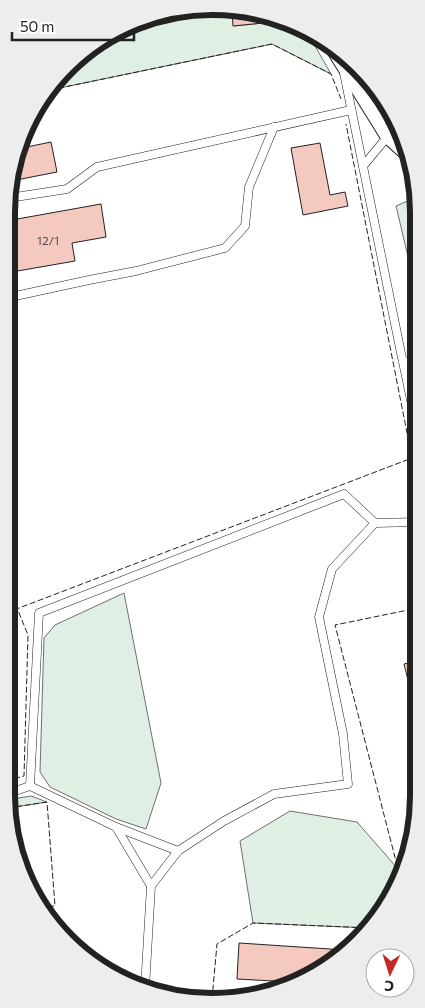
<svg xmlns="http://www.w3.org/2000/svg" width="425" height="1008" font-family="Commissioner,sans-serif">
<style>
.green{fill:#e0efe3;stroke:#6f6f6f}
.building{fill:#f3c9c0;stroke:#222}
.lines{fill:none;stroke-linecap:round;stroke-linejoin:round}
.service-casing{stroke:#222;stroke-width:9}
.minor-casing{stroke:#222;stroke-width:17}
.service{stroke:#fff;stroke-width:8}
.minor{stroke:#fff;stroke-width:15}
.fence{stroke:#222;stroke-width:1;stroke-dasharray:6 2.5;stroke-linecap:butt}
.labels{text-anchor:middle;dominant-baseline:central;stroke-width:4;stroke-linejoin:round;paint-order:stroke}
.number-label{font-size:12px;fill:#564c4a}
.rim{fill:none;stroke:#222;stroke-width:6}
</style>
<rect width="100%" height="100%" fill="#fff"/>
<g class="green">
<polygon points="199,7 232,11 234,26 273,22 272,16 279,17 307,32 331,74 272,44 50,90 58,76 122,27"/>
<polygon points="417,197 417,295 396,206"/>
<polygon points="124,593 161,783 146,829 116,819 50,787 40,772 44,638 55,625"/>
<polygon points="31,796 47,802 8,808 7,800"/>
<polygon points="290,811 357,822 398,869 404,868 370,928 253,923 240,841"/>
</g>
<g class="building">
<polygon points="232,11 272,16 273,22 233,26"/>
<polygon points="51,142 57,172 11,181 17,149"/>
<polygon points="320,143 330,195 345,192 348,206 303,215 291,148"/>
<polygon points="101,204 106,237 72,243 75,261 6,273 6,221"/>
<polygon points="418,661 419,725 404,664"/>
<polygon points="239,943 345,950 315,974 292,982 237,979"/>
</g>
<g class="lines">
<g class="service-casing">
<g id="service">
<polyline points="344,73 402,358 418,378"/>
<polyline points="377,118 392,115"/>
<polyline points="363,166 388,136"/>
<polyline points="9,198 67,189 97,167 351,110"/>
<polyline points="6,298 89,280 136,271 225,248 245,226 249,187 274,127"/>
<polyline points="403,362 418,434"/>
<polyline points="30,786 116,827 151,886"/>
<polyline points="6,794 30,786 39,613 344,494 375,523 418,522"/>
<polyline points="116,827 178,851"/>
<polyline points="145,988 151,886 178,851 224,821 274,794 348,784 343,734 319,617 332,569 375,523"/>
</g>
</g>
<g class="minor-casing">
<polyline id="minor" points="332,46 388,136 409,155"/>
</g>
<use href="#service" class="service"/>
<use href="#minor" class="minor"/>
<g class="fence">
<polyline points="50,90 272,44 331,74 341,99"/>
<polyline points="6,613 412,458 346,124"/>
<polyline points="6,781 24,776 28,635 17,608"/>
<polyline points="8,808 47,802 55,906 43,907"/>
<polyline points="404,868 398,869 335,625 418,608"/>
<polyline points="212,999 217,944 253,923 370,928"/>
</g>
</g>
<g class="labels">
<g class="number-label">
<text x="48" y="240">12/1</text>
</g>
</g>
<path d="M0 0H425V1008H0ZM212 15H213A197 197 0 0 1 410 212V796A197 197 0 0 1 213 993H212A197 197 0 0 1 15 796V212A197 197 0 0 1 212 15Z" fill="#ededed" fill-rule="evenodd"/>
<path class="rim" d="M212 15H213A197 197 0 0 1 410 212V796A197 197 0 0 1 213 993H212A197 197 0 0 1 15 796V212A197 197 0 0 1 212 15Z"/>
<g transform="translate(390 973) rotate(184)"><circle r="24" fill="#ffffff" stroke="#a7a7a7"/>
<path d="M0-4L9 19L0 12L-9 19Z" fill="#c62828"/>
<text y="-8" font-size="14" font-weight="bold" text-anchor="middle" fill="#222222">С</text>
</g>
<path d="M12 32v8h122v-8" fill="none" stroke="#222222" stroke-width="2.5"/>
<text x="20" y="32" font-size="15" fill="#222222" stroke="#ffffff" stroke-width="4" paint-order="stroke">50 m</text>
</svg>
